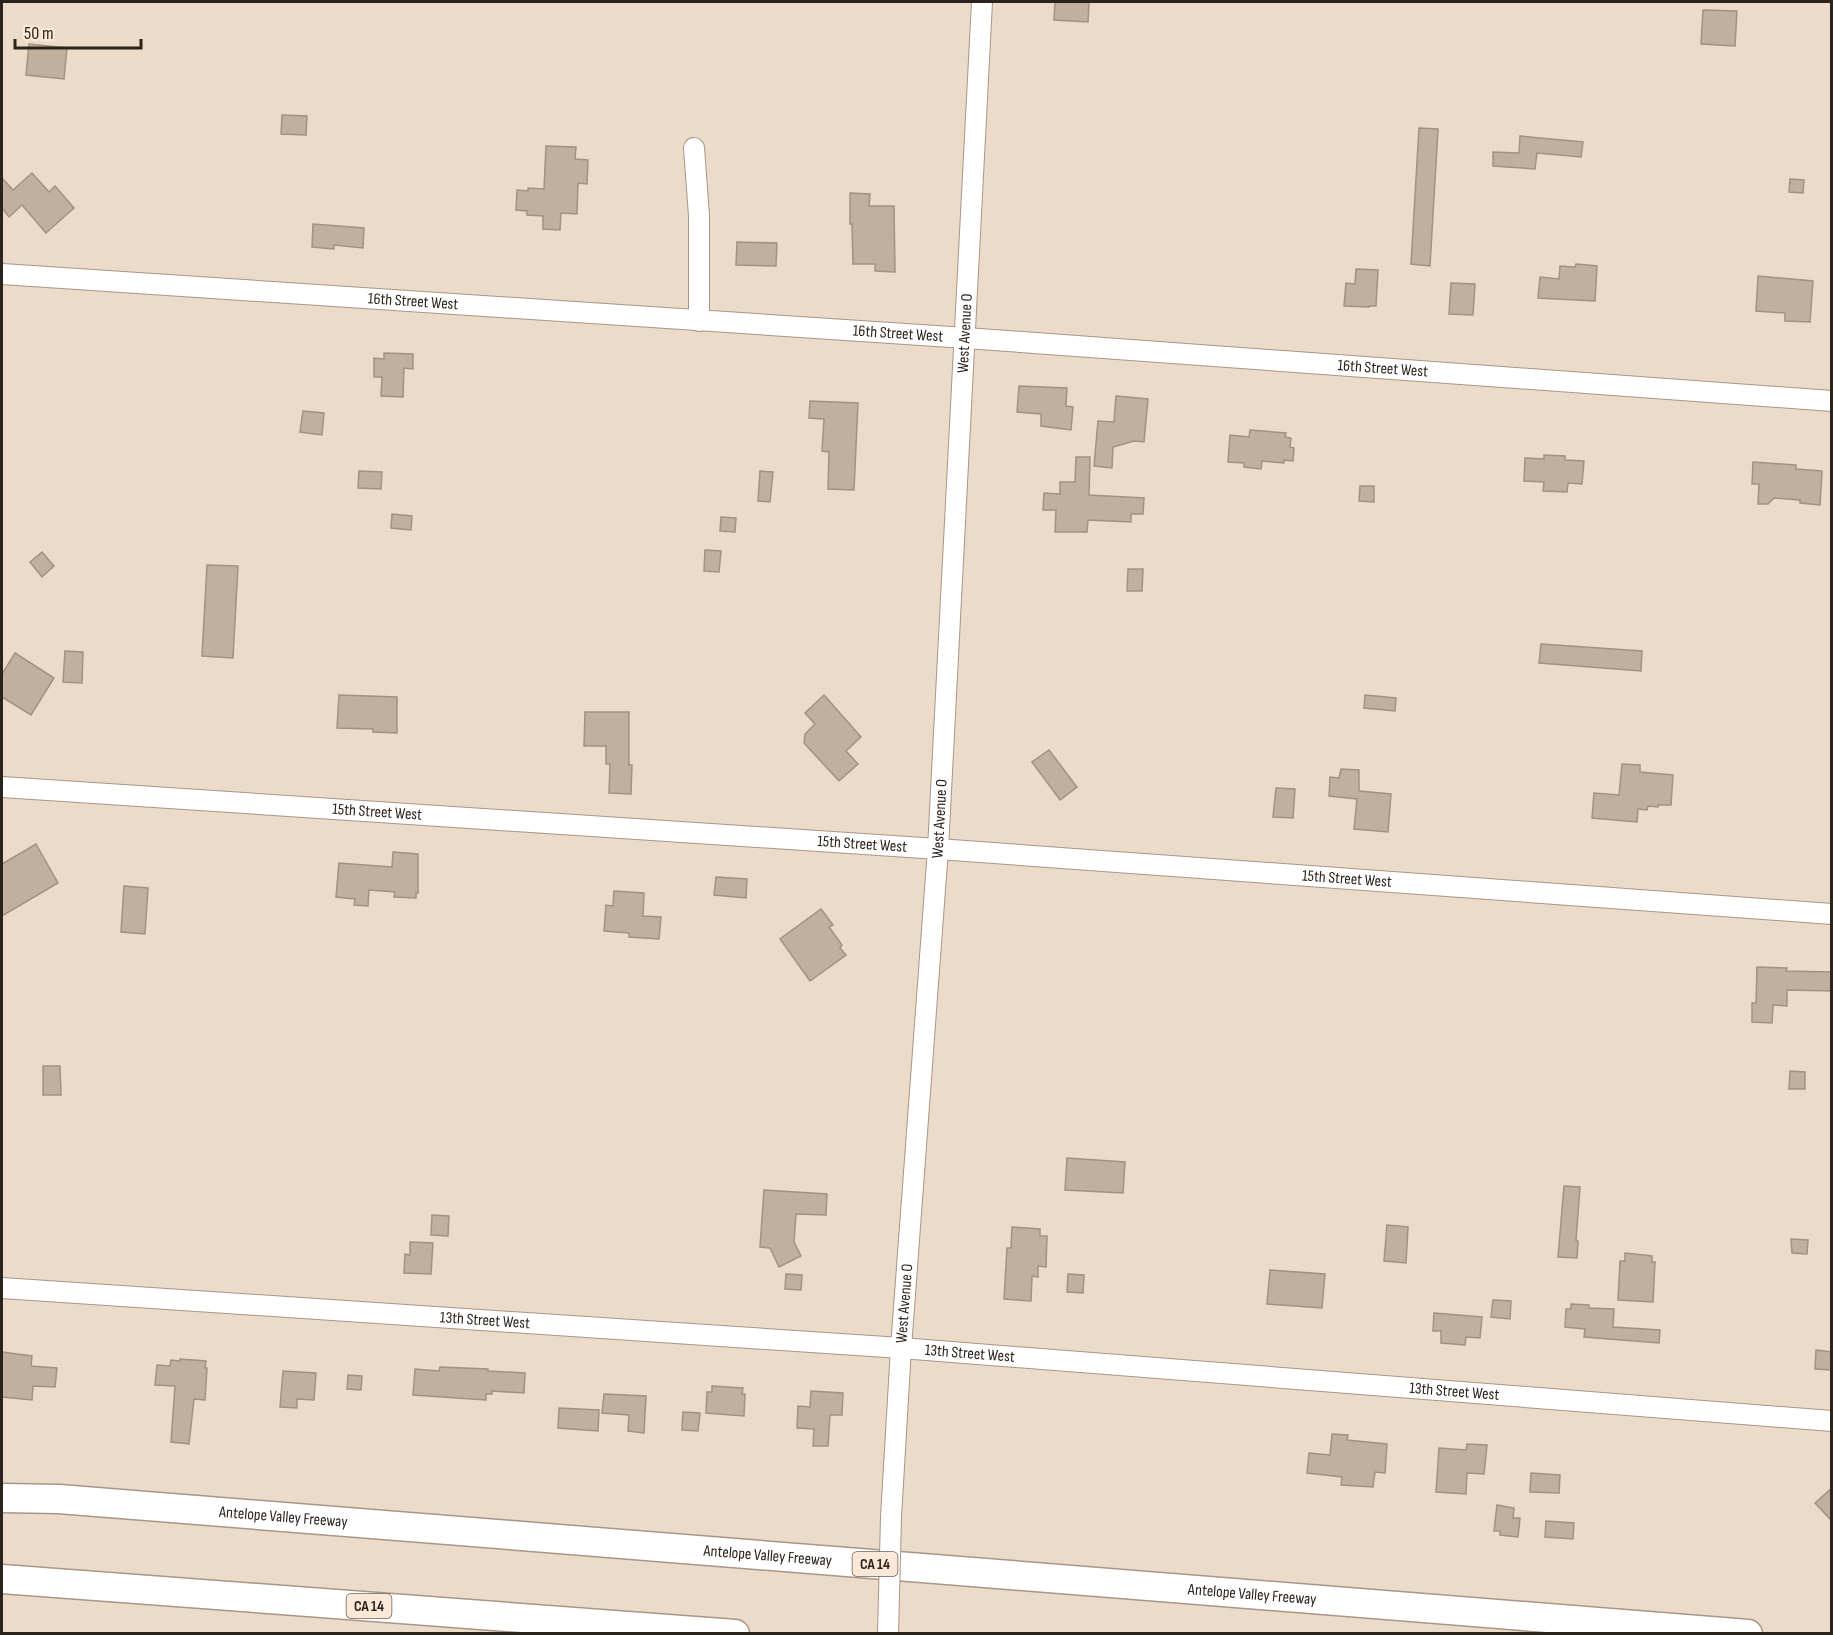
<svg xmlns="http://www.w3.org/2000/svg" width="1833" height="1635" font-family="'Sofia Sans Condensed',sans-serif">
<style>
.building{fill:#c2b09f;stroke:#a39181;stroke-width:1.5}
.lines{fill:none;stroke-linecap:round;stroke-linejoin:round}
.minor-casing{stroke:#a89686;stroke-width:22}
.highway-casing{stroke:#a89686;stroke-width:31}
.minor{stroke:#fff;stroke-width:20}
.highway{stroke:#fff;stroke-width:28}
.minor-bridge-casing{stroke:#a89686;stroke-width:22;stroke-linecap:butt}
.minor-bridge{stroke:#fff;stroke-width:20}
.labels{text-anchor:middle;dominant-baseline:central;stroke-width:4.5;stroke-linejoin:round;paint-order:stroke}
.shield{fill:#fbe8d6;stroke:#695f54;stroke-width:1.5}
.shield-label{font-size:15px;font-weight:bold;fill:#2b241d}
.street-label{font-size:16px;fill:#2b241d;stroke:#fbe8d6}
</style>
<rect width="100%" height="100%" fill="#eddbc9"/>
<g class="building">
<polygon points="1055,2 1089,2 1088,22 1054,20"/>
<polygon points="1703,10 1737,11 1735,46 1701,44"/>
<polygon points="29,44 67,48 64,79 26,75"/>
<polygon points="282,115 307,116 306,135 281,134"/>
<polygon points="1419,128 1438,129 1430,266 1411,264"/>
<polygon points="1520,136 1583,142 1581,157 1537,153 1535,169 1493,166 1493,152 1519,153"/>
<polygon points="546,146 576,147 575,159 588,160 587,184 578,183 577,214 561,213 560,230 543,229 543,216 527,215 527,211 516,210 517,190 528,191 528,188 544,189"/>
<polygon points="32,173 49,192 55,186 74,208 46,233 22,205 9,217 2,208 2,178 13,190"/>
<polygon points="1790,179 1804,180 1803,193 1789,192"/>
<polygon points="850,193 870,194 869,206 894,206 895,272 875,271 875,264 853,264 852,224 850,224"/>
<polygon points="313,224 364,228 363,248 334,245 334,249 312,247"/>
<polygon points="737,242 777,243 776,266 736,265"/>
<polygon points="1576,264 1597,266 1595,301 1538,298 1540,277 1559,279 1560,266 1575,267"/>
<polygon points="1356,269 1378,270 1376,306 1369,306 1369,307 1344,306 1346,283 1355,284"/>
<polygon points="1758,276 1813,281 1810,322 1785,321 1785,313 1756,311"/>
<polygon points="1451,283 1475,284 1473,315 1449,314"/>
<polygon points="384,353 413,354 413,369 404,368 403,397 381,396 382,377 374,377 374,358 384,359"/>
<polygon points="1019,386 1067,388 1066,406 1073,407 1071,430 1041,426 1041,414 1017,412"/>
<polygon points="1116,396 1148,399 1144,442 1134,441 1113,447 1112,468 1094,466 1098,421 1114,422"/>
<polygon points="810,401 858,403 854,490 828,489 829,452 822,451 824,419 809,418"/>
<polygon points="303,411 324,413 322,435 300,432"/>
<polygon points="1250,430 1286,433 1285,437 1291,438 1290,447 1294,448 1293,461 1284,460 1284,463 1262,461 1261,469 1244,467 1244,463 1228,462 1230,435 1249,437"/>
<polygon points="1544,455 1565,456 1565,460 1584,461 1582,484 1568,483 1567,492 1543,491 1544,482 1524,481 1525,458 1544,459"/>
<polygon points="1076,457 1090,457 1089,495 1144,498 1143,514 1131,514 1131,522 1088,520 1087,532 1055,532 1056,510 1043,510 1044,493 1060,494 1060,482 1075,482"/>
<polygon points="1753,462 1796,465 1796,469 1822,471 1820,505 1800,503 1800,500 1774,498 1768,504 1758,504 1759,484 1752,484"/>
<polygon points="359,471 382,472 381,489 358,488"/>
<polygon points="760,471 773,472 770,502 758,501"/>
<polygon points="1360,486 1374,486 1374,502 1359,501"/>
<polygon points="392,514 412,516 411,530 391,528"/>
<polygon points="721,517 736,518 735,532 720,531"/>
<polygon points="705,550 721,551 719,572 704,571"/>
<polygon points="42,552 54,566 42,577 30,562"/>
<polygon points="207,565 238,566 233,658 202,656"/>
<polygon points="1128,569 1143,569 1142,591 1127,591"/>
<polygon points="1541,644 1642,651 1641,671 1539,663"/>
<polygon points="65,651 83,652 82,683 63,682"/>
<polygon points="15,653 54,678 31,715 2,697 2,674"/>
<polygon points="339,695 397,697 397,733 373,732 373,729 337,728"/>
<polygon points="824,695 861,737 846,751 858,764 839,781 804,743 805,734 815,724 805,713"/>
<polygon points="1365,695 1396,698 1395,711 1364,708"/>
<polygon points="585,712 629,712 629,765 632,765 631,794 609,793 610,764 606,764 606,746 584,746"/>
<polygon points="1049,750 1077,787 1060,800 1032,762"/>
<polygon points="1622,764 1640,765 1640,772 1673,775 1671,805 1658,805 1658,807 1648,806 1647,810 1638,809 1637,822 1592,818 1594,793 1619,795"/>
<polygon points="1341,769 1359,770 1359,791 1391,794 1388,832 1354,829 1357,799 1329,796 1330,777 1339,778"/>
<polygon points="1276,788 1295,789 1293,818 1273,817"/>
<polygon points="36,844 58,883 2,916 2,864"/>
<polygon points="393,852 418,854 418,893 416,893 416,898 394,897 395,892 369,890 368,906 354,905 355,899 336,897 339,863 392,867"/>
<polygon points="716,877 747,879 746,898 714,895"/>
<polygon points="124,886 148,888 145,934 121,932"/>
<polygon points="614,891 644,893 643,916 661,917 659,939 629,937 629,933 604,931 606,905 613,906"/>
<polygon points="821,909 833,925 829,927 842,945 840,948 846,955 810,981 780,939"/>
<polygon points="1757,967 1787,968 1786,971 1832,972 1832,991 1787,990 1787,1006 1773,1005 1772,1023 1752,1022 1752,1003 1756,1003"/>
<polygon points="43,1066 60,1066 61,1095 43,1095"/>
<polygon points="1790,1071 1805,1072 1805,1089 1789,1089"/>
<polygon points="1067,1158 1125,1162 1123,1193 1065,1190"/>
<polygon points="1564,1186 1580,1187 1576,1241 1578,1241 1577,1258 1558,1257"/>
<polygon points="764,1190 827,1194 826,1215 796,1214 794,1242 801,1256 779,1267 770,1248 760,1247"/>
<polygon points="432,1215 449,1216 448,1236 431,1235"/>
<polygon points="1387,1225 1408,1227 1406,1263 1384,1261"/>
<polygon points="1012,1227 1040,1229 1040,1236 1047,1236 1046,1267 1038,1266 1038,1277 1032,1276 1031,1301 1004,1299 1007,1248 1011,1248"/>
<polygon points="1791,1239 1808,1240 1807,1254 1792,1253"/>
<polygon points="410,1242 433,1243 431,1274 404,1273 405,1254 410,1255"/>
<polygon points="1625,1253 1652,1256 1652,1262 1655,1262 1653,1302 1618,1300 1620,1261 1625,1261"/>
<polygon points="1270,1270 1325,1274 1322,1308 1267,1304"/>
<polygon points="786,1274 802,1275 801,1290 785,1289"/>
<polygon points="1068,1274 1084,1275 1083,1293 1067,1292"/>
<polygon points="1493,1300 1511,1301 1510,1319 1491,1317"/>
<polygon points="1571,1304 1589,1305 1589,1308 1614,1309 1613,1327 1660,1330 1659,1343 1584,1337 1585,1329 1565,1327 1566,1309 1571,1309"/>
<polygon points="1434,1313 1482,1317 1480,1338 1466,1337 1465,1345 1441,1343 1441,1331 1433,1331"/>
<polygon points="1816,1350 1832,1352 1832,1370 1815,1369"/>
<polygon points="2,1352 32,1356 31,1366 57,1368 55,1387 33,1386 32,1400 2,1397"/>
<polygon points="180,1359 206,1361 205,1368 207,1368 205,1400 194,1399 189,1444 171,1442 175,1386 155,1385 157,1365 170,1366 171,1360 180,1361"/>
<polygon points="440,1367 488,1369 488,1371 525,1373 524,1393 492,1391 492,1394 486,1394 486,1400 413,1395 415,1369 439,1371"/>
<polygon points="283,1371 316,1373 314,1400 297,1399 297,1408 280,1407"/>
<polygon points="348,1375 362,1376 361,1390 347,1389"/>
<polygon points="712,1386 743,1388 742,1394 745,1394 744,1416 706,1413 707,1392 712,1392"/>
<polygon points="811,1391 843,1393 842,1415 830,1415 828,1446 813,1446 814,1429 797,1428 798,1406 810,1407"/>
<polygon points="604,1394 646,1396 644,1433 628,1431 629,1415 602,1413"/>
<polygon points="559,1408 599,1410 598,1431 558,1428"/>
<polygon points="683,1412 700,1413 698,1431 682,1430"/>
<polygon points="1332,1434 1348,1435 1347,1440 1387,1444 1385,1473 1375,1472 1373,1487 1341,1485 1342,1477 1307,1473 1309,1453 1330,1455"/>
<polygon points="1467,1444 1487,1445 1484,1474 1467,1473 1466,1494 1436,1492 1439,1448 1466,1450"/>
<polygon points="1531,1473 1560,1475 1559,1493 1530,1492"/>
<polygon points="1832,1488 1832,1521 1815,1503"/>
<polygon points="1497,1505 1514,1508 1513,1518 1520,1518 1518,1537 1500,1535 1500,1531 1494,1531"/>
<polygon points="1546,1521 1574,1523 1573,1539 1545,1537"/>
</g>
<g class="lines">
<g class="minor-casing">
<g id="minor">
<polyline points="694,148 699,216 699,321"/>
<path id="s1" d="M2,274l964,64 866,63"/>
<path id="s2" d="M2,787l936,62 894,65"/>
<path id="s3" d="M2,1288l899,60 931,73"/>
<path id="s4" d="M891,1517l10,-169 37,-499 44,-847"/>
</g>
</g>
<g class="highway-casing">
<g id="highway">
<path id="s5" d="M2,1498l57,1 1689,135"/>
<polyline points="2,1579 735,1634"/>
</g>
</g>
<use href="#minor" class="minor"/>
<use href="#highway" class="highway"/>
<g class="minor-bridge-casing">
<polyline id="minor-bridge" points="888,1634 891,1517"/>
</g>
<use href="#minor-bridge" class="minor-bridge"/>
</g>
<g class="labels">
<g class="shield">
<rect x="852.5" y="1552" width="45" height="24" rx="4.5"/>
<rect x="346.5" y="1594" width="45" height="24" rx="4.5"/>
</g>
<g class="shield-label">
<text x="875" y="1564">CA 14</text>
<text x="369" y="1606">CA 14</text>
</g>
<g class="street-label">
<text stroke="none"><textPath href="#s1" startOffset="412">16th Street West</textPath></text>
<text stroke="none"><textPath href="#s4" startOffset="1186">West Avenue O</textPath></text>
<text stroke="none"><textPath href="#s1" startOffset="898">16th Street West</textPath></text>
<text stroke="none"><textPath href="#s1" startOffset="1384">16th Street West</textPath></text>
<text stroke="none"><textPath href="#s2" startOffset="376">15th Street West</textPath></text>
<text stroke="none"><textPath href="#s4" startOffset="700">West Avenue O</textPath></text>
<text stroke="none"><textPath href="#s2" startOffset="862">15th Street West</textPath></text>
<text stroke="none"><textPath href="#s2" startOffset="1348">15th Street West</textPath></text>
<text stroke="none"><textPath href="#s4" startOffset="214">West Avenue O</textPath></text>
<text stroke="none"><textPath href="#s3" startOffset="484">13th Street West</textPath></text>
<text stroke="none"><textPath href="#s3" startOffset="970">13th Street West</textPath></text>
<text stroke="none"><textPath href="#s3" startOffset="1456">13th Street West</textPath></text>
<text stroke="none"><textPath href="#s5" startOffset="282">Antelope Valley Freeway</textPath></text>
<text stroke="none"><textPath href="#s5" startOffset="768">Antelope Valley Freeway</textPath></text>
<text stroke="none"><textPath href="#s5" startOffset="1254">Antelope Valley Freeway</textPath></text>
</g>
</g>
<rect width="1833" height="1635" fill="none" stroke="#2b241d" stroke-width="6"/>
<path d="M15 39v9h126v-9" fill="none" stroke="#2b241d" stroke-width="3"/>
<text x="24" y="39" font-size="18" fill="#2b241d" stroke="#fbe8d6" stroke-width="4.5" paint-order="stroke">50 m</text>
</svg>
